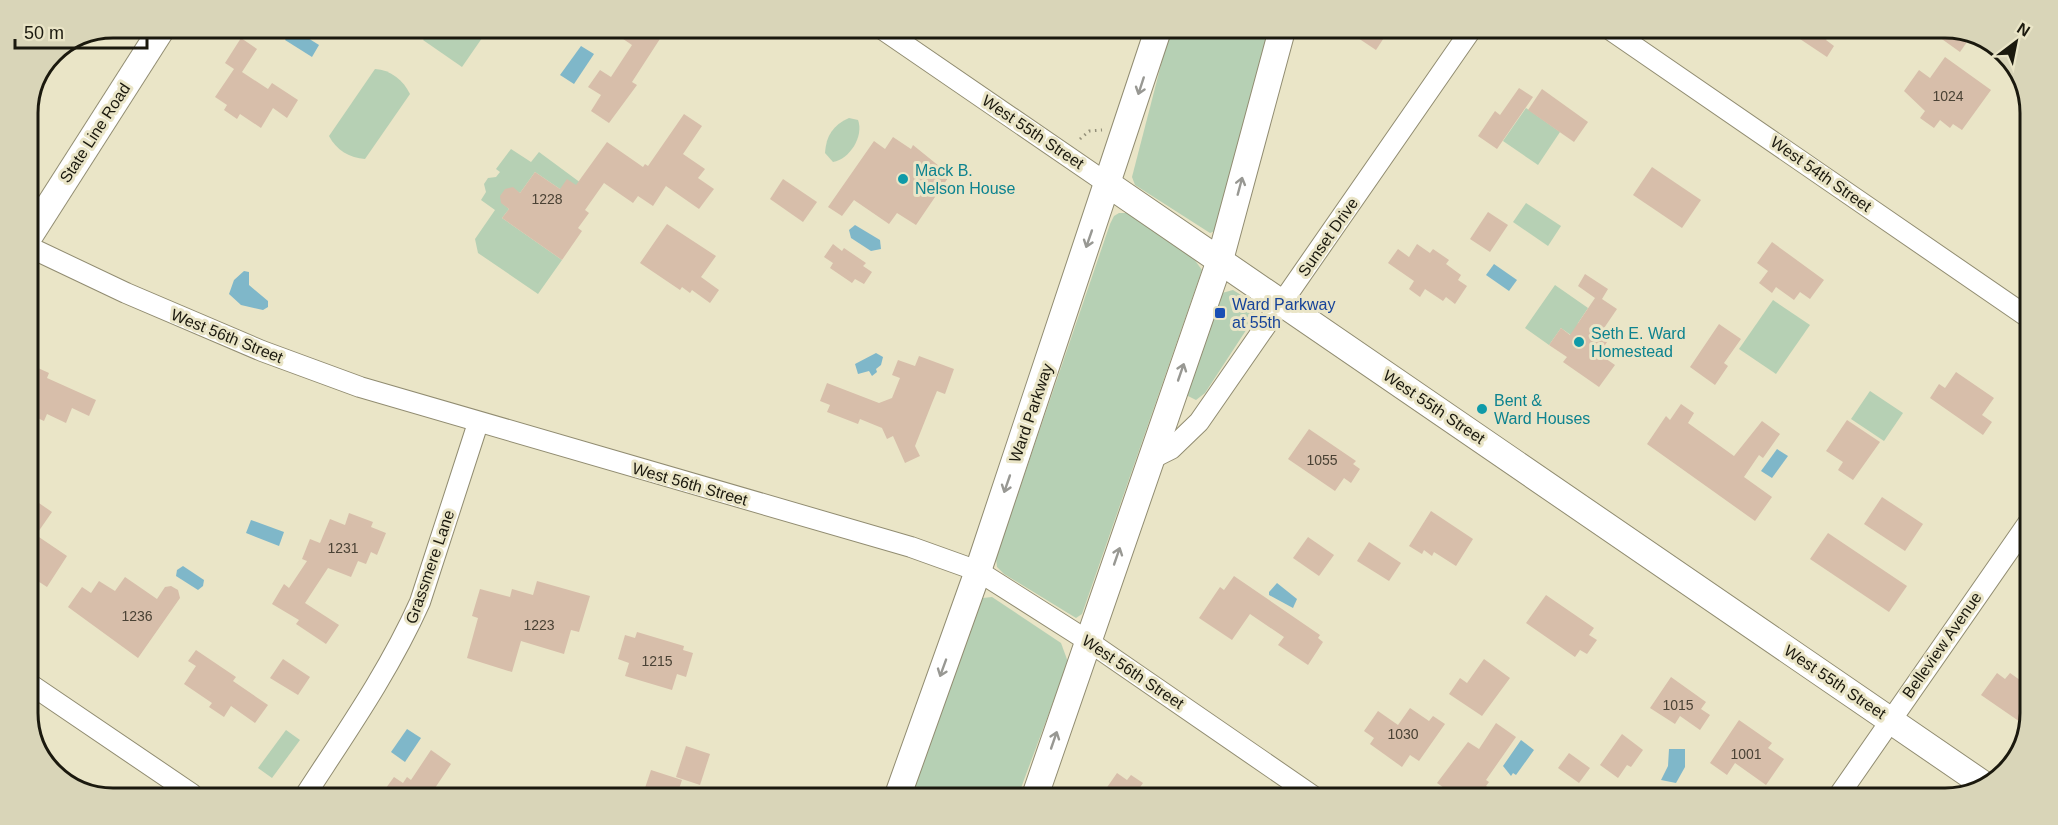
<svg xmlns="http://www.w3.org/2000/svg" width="2058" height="825" font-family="Arial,sans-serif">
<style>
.green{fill:#b6d0b4}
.water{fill:#7fb7c9}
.building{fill:#d7beaa}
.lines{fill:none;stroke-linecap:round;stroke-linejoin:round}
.minor-casing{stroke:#918c71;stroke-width:22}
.major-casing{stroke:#918c71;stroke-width:28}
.path{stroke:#94907a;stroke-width:3;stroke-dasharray:1.5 4.5;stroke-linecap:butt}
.minor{stroke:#fff;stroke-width:20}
.major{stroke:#fff;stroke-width:26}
.oneway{stroke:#989893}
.culture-dot{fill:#0f9aa8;stroke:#eae5c7;stroke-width:2}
.transit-dot{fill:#1a4fb4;stroke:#eae5c7;stroke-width:2}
.labels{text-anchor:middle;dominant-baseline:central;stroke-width:6;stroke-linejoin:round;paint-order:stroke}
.number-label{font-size:14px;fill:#4a4235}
.street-label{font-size:16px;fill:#1b190e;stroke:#eae5c7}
.culture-label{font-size:16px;fill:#0d838f;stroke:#eae5c7;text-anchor:start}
.transit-label{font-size:16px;fill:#164399;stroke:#eae5c7;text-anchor:start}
.rim{fill:none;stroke:#1b190e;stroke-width:3}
</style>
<rect width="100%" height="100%" fill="#eae5c7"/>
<g class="green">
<polygon points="431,28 489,28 462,67 423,40"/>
<polygon points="1170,30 1274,30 1219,223 1215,231 1210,233 1135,185 1132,177"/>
<path d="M375,69c16,1 28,11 35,25l-45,65c-15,-1 -29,-9 -36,-23z"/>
<polygon points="1526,108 1560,132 1538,165 1503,141"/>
<path d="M849,118l9,2c6,16 -8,39 -25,42l-8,-9c1,-17 8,-28 24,-35z"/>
<polygon points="511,149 531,162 539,152 585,186 560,189 535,172 520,193 512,188 501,195 502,203 509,209 502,218 562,260 538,294 478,253 475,239 495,210 481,200 486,192 484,184 488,178 496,177 500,172 496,169"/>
<polygon points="1526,203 1561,226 1548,246 1513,222"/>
<polygon points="1119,213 1127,213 1194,259 1202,270 1082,614 1076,618 1004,574 997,567 996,558 1110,224 1114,216"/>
<polygon points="1555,285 1588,308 1578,323 1575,338 1561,328 1549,345 1525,328"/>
<polygon points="1233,290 1254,303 1256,311 1254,318 1205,393 1196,400 1188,396 1188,388 1222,293"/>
<polygon points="1773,300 1810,325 1776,374 1739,349"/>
<polygon points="1870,391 1903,413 1884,441 1851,419"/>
<polygon points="992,597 1061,643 1068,662 1018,796 912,795 978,605 983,598"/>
<polygon points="286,730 300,740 272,778 258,768"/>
</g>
<g class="water">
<polygon points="292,28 319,45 312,57 285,40"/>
<polygon points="581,46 594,54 574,84 560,75"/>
<polygon points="855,225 880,240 881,249 871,251 851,238 849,230"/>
<polygon points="1494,264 1517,280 1509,291 1486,275"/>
<polygon points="244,271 249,272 249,285 268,301 268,307 263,310 241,305 229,294 234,280"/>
<polygon points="876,353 883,357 881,365 876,369 877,372 872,376 869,371 858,374 855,364"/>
<polygon points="1777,449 1788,456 1772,478 1761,471"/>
<polygon points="251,520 284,532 279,546 246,533"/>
<polygon points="183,566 204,580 203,586 198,590 176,576 177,570"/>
<polygon points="1277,583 1297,599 1293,608 1269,595 1269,592"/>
<polygon points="407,729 421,738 405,762 391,752"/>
<polygon points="1521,740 1534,750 1516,775 1513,773 1511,776 1503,766"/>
<polygon points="1669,749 1685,749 1685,767 1676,783 1661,780 1668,766"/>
</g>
<g class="building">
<polygon points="607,28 667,28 632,82 637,85 609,123 591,111 601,95 588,87 600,70 611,77 632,45"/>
<polygon points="1346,30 1389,30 1376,50"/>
<polygon points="1788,31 1832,31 1826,40 1834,46 1827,57"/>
<polygon points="1932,32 1974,32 1960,52"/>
<polygon points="241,38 257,49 242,72 268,89 272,83 298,100 287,118 273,108 261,128 240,114 237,119 224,110 227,105 215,97 234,69 225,63"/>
<polygon points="1945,57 1991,90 1962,130 1953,124 1950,128 1940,120 1934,128 1920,118 1925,111 1904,91 1919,70 1930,78"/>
<polygon points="1519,88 1533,97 1497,149 1478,136 1495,111 1500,115"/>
<polygon points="1542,89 1588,122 1574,142 1528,110"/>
<polygon points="684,114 702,126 683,154 705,169 698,178 714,189 699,209 666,186 653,206 638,196 633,203 604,183 585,210 589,213 578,228 582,231 562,260 502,218 509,209 501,203 500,196 505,189 513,187 520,193 535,172 560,189 567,179 576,185 607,142 643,167 645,164 648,166"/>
<polygon points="893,137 911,149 913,145 950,175 916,225 897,213 889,224 854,200 842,216 828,207 874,141 885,149"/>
<polygon points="1652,167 1701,200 1682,228 1633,195"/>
<polygon points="783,179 817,202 803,222 770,199"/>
<polygon points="1488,212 1508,225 1490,252 1470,239"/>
<polygon points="667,224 716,256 701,277 719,290 710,303 692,290 690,293 682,287 680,290 640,263"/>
<polygon points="1772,242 1824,280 1810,299 1800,292 1794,300 1776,287 1772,293 1759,283 1768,271 1757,263"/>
<polygon points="833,244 842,251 844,248 866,263 863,266 872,272 864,284 855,279 852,283 830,268 833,263 824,257"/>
<polygon points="1417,244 1430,253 1433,249 1449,260 1446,264 1461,275 1458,280 1467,286 1455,304 1446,297 1443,301 1425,289 1420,297 1409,289 1414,281 1388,263 1398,249 1409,257"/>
<polygon points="1585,274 1608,289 1602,299 1617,309 1600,334 1609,339 1599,354 1615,365 1599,387 1563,362 1567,357 1549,345 1561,328 1570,335 1595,298 1578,286"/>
<polygon points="1719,324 1741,339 1724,363 1728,366 1715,385 1690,367"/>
<polygon points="919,356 954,369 945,394 937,391 932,403 915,446 920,456 905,463 893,436 887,439 882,428 860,419 858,424 827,412 830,405 820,401 827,383 879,403 892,398 900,378 892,375 898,360 915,366"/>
<polygon points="27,363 49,373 47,378 96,400 89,416 72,408 66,423 47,414 44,421 27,413"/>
<polygon points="1956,372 1994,398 1982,415 1992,422 1983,435 1930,398 1939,384 1945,388"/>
<polygon points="1681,404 1694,413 1688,423 1734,456 1762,421 1780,434 1763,458 1759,455 1744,477 1772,497 1755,521 1647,444 1666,416 1670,420"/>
<polygon points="1847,420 1880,442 1853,480 1838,470 1843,462 1826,451"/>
<polygon points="1309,429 1356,461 1353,464 1360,469 1351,483 1344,478 1335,491 1288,459"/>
<polygon points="1882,497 1923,524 1905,551 1864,524"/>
<polygon points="36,501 52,512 36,535 67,556 47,587 27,574 27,515"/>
<polygon points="1431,511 1473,539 1456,566 1434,552 1432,556 1424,550 1422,554 1409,546"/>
<polygon points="349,513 373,522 371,527 386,533 377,555 371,552 366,564 358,561 351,577 328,568 305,603 339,625 326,644 296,624 299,620 272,604 284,584 289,588 307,561 302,559 310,539 320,543 330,519 345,525"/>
<polygon points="1828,533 1907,586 1889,612 1810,559"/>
<polygon points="1308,537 1334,555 1319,576 1293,558"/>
<polygon points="1369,542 1401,563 1389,581 1357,561"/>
<polygon points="1234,576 1320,635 1318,638 1323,642 1308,665 1278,645 1284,637 1250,614 1232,640 1199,618 1220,587 1224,590"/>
<polygon points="125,577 157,599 165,587 171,586 178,590 180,598 138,658 68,607 82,587 91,593 99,581 115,591"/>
<polygon points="537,581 590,596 579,632 571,630 564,654 521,641 512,672 467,658 478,618 472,616 480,589 510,597 512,589 533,595"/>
<polygon points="1546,595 1594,628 1589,635 1597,640 1587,654 1580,650 1575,657 1526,623"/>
<polygon points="637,632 684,646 683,650 693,653 686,677 677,674 672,690 625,676 629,663 618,659 625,635 635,638"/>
<polygon points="196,650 236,677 233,681 268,705 255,723 231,706 224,717 209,707 212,703 184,684 196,666 188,661"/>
<polygon points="283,659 310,677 298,695 270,678"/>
<polygon points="1484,659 1510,678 1482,716 1449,694 1460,678 1467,683"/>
<polygon points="1997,673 2005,679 2010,673 2027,685 2026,726 1981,695"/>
<polygon points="1671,677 1706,702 1701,709 1710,715 1700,730 1680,716 1675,724 1650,708"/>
<polygon points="1410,708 1429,721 1433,716 1445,724 1419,761 1410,755 1402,767 1370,744 1374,738 1364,731 1378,711 1398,725"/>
<polygon points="1739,720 1772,743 1768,748 1784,759 1766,785 1735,763 1727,775 1710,763"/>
<polygon points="1496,723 1516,737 1486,780 1489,782 1486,786 1503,797 1457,797 1437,783 1468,742 1479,749"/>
<polygon points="1622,734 1643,750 1631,767 1627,765 1618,778 1600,765"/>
<polygon points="686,746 710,754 700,785 676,777"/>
<polygon points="431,750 451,764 431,794 395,794 386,788 394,777 403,783 407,777 411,780"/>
<polygon points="1569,753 1590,768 1579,783 1558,768"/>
<polygon points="651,770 682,780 677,795 655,795 644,791"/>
<polygon points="1117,773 1127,780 1131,775 1143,783 1134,796 1101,796"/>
</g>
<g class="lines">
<g class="minor-casing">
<g id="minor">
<polyline points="882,29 1108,184"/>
<polyline points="1612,31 2029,318"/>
<polyline points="27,246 126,293 262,351 360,387 911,547 978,571 1088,641 1313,796"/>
<polyline points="1151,459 1171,449 1199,422 1471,30"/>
<polyline points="27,682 192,794"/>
<path d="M306,794c41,-63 83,-123 114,-192l58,-179"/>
<polyline points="1837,798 2028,523"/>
</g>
</g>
<g class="major-casing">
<g id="major">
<polyline points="1108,184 1986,786"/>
<polyline points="27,240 163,27"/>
<polyline points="898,795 978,571 1158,30"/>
<polyline points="1035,796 1220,260 1282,30"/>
</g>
</g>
<polyline class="path" points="1080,139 1089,131 1102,130"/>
<use href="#minor" class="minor"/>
<use href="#major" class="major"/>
</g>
<defs><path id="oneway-shaft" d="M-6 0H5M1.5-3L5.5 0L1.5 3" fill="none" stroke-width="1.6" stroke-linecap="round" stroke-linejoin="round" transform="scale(1.5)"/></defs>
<g class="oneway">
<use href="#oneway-shaft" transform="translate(1141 86) rotate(108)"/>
<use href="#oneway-shaft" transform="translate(1240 186) rotate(-75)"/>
<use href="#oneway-shaft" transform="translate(1089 239) rotate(109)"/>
<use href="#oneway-shaft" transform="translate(1181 372) rotate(-71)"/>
<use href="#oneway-shaft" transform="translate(1007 484) rotate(109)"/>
<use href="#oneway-shaft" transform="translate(1117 556) rotate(-71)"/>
<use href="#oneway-shaft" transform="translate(943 668) rotate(110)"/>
<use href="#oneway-shaft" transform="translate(1054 740) rotate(-71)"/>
</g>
<g class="culture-dot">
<circle cx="903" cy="179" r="6"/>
<circle cx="1579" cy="342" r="6"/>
<circle cx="1482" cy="409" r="6"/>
</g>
<rect class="transit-dot" x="1214" y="307" width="12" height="12" rx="3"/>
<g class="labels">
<g class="number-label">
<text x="1948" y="96">1024</text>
<text x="547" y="199">1228</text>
<text x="1322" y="460">1055</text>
<text x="343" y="548">1231</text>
<text x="137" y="616">1236</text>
<text x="539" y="625">1223</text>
<text x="657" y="661">1215</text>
<text x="1678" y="705">1015</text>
<text x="1403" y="734">1030</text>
<text x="1746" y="754">1001</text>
</g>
<g class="street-label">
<text transform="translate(1033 132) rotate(34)">West 55th Street</text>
<text transform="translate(95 133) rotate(-57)">State Line Road</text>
<text transform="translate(1821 174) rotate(35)">West 54th Street</text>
<text transform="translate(1328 237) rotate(-55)">Sunset Drive</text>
<text transform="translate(227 336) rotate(22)">West 56th Street</text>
<text transform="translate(1434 407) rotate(34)">West 55th Street</text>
<text transform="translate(1031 413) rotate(-71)">Ward Parkway</text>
<text transform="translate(690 484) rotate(16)">West 56th Street</text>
<text transform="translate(430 567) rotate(-71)">Grassmere Lane</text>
<text transform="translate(1942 645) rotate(-55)">Belleview Avenue</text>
<text transform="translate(1133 672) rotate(34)">West 56th Street</text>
<text transform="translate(1835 682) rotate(34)">West 55th Street</text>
</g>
<g class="culture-label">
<text x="915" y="170">Mack B.<tspan x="915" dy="18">Nelson House</tspan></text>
<text x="1591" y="333">Seth E. Ward<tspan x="1591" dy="18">Homestead</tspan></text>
<text x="1494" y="400">Bent &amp;<tspan x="1494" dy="18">Ward Houses</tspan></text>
</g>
<g class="transit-label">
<text x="1232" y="304">Ward Parkway<tspan x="1232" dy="18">at 55th</tspan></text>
</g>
</g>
<path d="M0 0H2058V825H0ZM113 38H1945A75 75 0 0 1 2020 113V713A75 75 0 0 1 1945 788H113A75 75 0 0 1 38 713V113A75 75 0 0 1 113 38Z" fill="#d9d5b8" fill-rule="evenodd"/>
<path class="rim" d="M113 38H1945A75 75 0 0 1 2020 113V713A75 75 0 0 1 1945 788H113A75 75 0 0 1 38 713V113A75 75 0 0 1 113 38Z"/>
<g transform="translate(2016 42) rotate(32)" stroke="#eae5c7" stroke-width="4.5" paint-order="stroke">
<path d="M0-4.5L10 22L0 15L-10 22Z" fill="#1b190e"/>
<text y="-9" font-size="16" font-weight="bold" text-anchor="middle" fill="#1b190e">N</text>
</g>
<path d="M15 39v9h132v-9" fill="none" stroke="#1b190e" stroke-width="3"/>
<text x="24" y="39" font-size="18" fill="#1b190e" stroke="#eae5c7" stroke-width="4.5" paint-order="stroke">50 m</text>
</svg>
